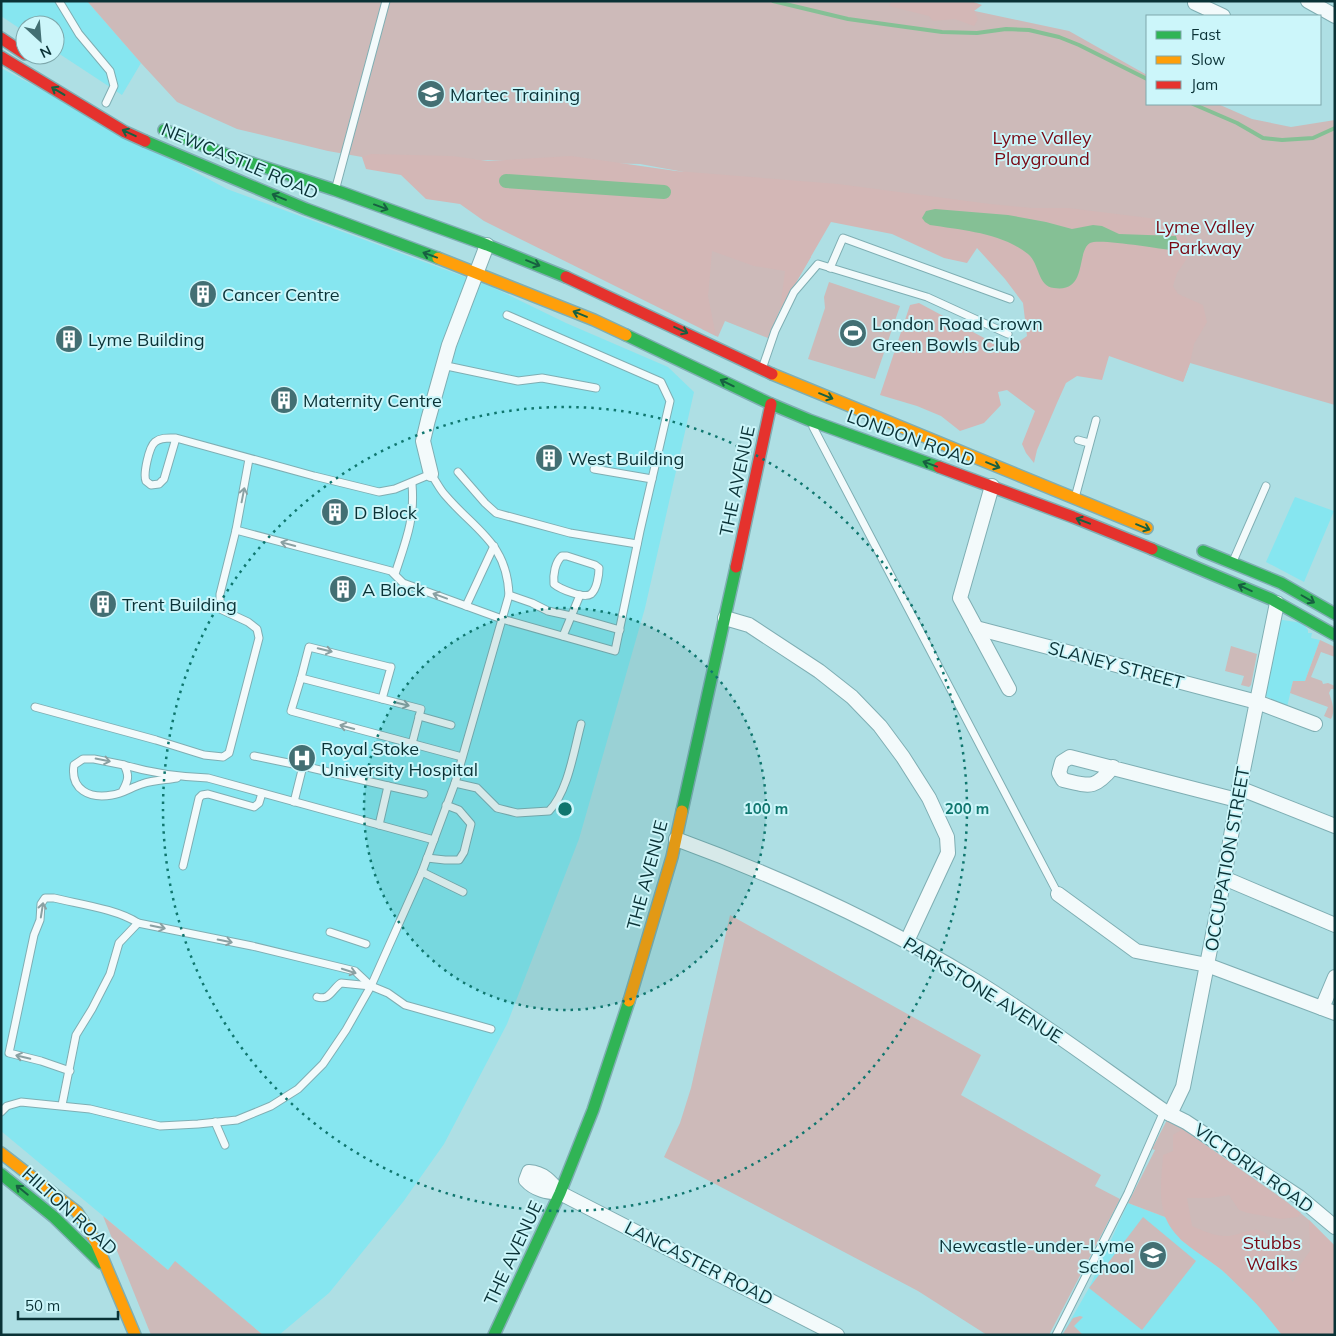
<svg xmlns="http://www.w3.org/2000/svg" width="1336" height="1336" font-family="Mulish,sans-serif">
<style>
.built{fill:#86e6f0}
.green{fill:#cdbab9}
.forest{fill:#d3b7b6}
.water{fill:#85c095}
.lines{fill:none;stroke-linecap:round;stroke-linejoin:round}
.stream{stroke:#85c095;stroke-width:4}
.canal{stroke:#85c095;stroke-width:14}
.lane-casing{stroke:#7faeb3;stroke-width:9}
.street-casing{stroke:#7faeb3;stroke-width:16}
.fast-casing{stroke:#7faeb3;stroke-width:14}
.slow-casing{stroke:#7faeb3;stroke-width:14}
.jam-casing{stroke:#7faeb3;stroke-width:14}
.lane{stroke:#f3fafb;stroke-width:7}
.street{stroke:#f3fafb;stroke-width:14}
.fast{stroke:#30b455;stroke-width:11}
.slow{stroke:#ff9f0a;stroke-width:11}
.jam{stroke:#e5322d;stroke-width:11}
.oneway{stroke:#176041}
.oneway2{stroke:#8aa0a2}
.ring{fill:none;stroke:#0f766e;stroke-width:2.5;stroke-dasharray:2.5 5}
.labels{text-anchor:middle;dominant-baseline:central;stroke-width:4;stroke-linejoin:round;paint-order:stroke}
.poi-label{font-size:18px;fill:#0a3236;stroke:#ccf6fa;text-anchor:start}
.park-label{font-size:18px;fill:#790a15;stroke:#ccf6fa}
.street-label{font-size:18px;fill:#0a3236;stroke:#ccf6fa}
.centre{fill:#0f766e;stroke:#ccf6fa;stroke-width:2.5}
.ring-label{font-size:15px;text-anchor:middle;font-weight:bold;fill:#0f766e;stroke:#ccf6fa;stroke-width:4;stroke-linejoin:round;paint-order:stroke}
</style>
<rect width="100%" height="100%" fill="#aedfe4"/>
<g class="built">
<polygon points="1,1 87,1 141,63 122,95 55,51 55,25 25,25 25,32 1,16"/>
<polygon points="1,68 227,189 492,287 566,323 668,367 694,392 645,608 579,839 507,1024 444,1144 403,1202 329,1293 279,1335 263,1335 175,1262 168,1270 1,1131"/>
<polygon points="1295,497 1334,511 1304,582 1266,562"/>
<polygon points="1276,619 1303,623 1308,630 1308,633 1312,633 1311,638 1320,640 1305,681 1293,681 1287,707 1262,694"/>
<polygon points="1128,1203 1165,1217 1181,1240 1222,1270 1261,1308 1282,1335 1062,1335 1089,1288"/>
</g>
<g class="green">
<polygon points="87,1 928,1 1069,31 1147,75 1147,104 1218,104 1252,119 1291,127 1335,120 1335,405 1190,363 1183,382 1081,264 845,201 640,164 362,157 328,151 237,129 177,102 141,63"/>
<polygon points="703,234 811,257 780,310 768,338 725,321 718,337 702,329"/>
<polygon points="829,282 900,306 875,379 808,359 825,308 824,297"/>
<path d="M1320,640l15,7v10l-14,-5 -10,25 11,4 1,3 5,-1 7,3v3h-4l-2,4c3,9 7,18 2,26l-7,-3 4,-9 -38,-14 3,-12h12z"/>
<polygon points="1231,646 1257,654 1251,685 1249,687 1241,685 1244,676 1225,671"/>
<polygon points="730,915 981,1055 961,1095 1101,1175 1095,1186 1120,1199 1049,1335 987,1335 918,1291 664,1157 680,1123 691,1088"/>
<polygon points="1168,1118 1176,1121 1183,1129 1286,1201 1309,1220 1335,1246 1335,1335 1282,1335 1261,1308 1222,1270 1181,1240 1165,1217 1128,1203 1155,1150 1152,1149"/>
<polygon points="103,1216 168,1270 175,1261 263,1335 151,1335"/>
<polygon points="1143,1217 1196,1261 1142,1330 1089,1288"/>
<polygon points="1080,1316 1083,1317 1074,1326 1082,1334 1062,1335 1073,1318"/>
</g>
<g class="forest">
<polygon points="892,1 971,1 982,5 974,11 978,19 974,26 955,19 933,21 929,16 889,6"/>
<polygon points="371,154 452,156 488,161 571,156 676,171 838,184 990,204 1032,208 1068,208 1157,219 1172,225 1183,235 1189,244 1188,257 1177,273 1173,286 1178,294 1203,305 1207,322 1194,344 1190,363 1183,382 1109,356 1102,380 1077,376 1066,383 1057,403 1037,450 1034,463 1026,453 1022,444 1035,411 1007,390 998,392 1001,405 984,423 960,431 941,416 917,406 880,395 910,305 919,303 999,346 1013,346 1027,336 1023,303 1005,279 977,248 967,263 944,258 892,234 831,222 780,310 785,271 754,266 712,251 708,296 716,336 484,221 460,204 426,199 401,175 366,169 362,157"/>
<path d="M1183,1129l118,84 -3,4 -17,2 -33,-6 -9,-3 -10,-15 -19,3h-23l5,28c11,5 25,11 37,10 17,-2 29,-15 43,4 11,13 11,29 21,42l7,-17 10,-14 -1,-31 26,26v89h-53c-18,-23 -37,-46 -60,-65 -19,-16 -48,-28 -57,-54 -7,-19 -3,-42 -2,-61l10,-4v-16z"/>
</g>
<path class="water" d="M935,209l73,6 38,7 26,7 21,-4 9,1 17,8 57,2 2,7 -2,6 -3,1c-15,-1 -74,-12 -83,-7 -14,8 -2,50 -36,45 -17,-2 -14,-24 -26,-34 -26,-21 -66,-24 -98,-29l-5,-3 -3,-4 4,-7z"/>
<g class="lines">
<g class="stream">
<polyline points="773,1 848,19 942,32 977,33 1006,29 1029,30 1059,37 1079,45 1147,79"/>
<polyline points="1193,104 1237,123 1263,138 1282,140 1313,138 1335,128"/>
</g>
<polyline class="canal" points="506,181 664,192"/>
<g class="lane-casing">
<g id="lane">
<polyline points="59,1 79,34 110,71 114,86 106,103"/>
<polyline points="336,187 386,1"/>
<polyline points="830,268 843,238 1010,299"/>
<polyline points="442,365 518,381 542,378 596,388"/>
<polyline points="763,366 775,331 794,292 818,264 927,297 1008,334"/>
<polyline points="813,427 1058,894"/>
<polyline points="1078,440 1089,443"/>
<polyline points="594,469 652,479"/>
<polyline points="458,472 485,503 496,513 570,533 637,544"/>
<polyline points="1076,494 1096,420"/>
<polyline points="236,530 391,571 403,583 502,619 615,651 640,531 670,401 661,382 507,315"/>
<path d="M562,556h5l28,9 4,3c0,7 -2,21 -8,26 -7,5 -31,-5 -37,-10 -1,-9 1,-22 8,-28z"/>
<polyline points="1234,559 1266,486"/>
<path d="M395,574c11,-34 20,-54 17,-90"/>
<polyline points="509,595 532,603 548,611 571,616 620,630"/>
<polyline points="466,606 494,546"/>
<polyline points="563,636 580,595"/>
<polyline points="301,678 309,647 389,667 391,667 382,699"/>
<polyline points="35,707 156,740 204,755 223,757 229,753 259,638 257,629 248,622 220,609 220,594 236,530 249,459"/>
<polyline points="419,716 451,725"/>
<polyline points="412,744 421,709 301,678 291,711 462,757"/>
<polyline points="254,756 303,766"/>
<path d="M124,765c27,8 56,12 84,13l226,62"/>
<path d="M455,783l22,5 20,20 20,5 32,-2c19,-19 25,-61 32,-87"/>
<polyline points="388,786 424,794"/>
<path d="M122,792c6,-11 8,-16 2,-27l-30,-6h-11l-9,6c-4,25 16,34 38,30 10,-1 20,-8 30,-11 11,-4 23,-4 35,-6"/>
<polyline points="294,802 303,766 388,786 379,825"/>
<polyline points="427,858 445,860 459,860 464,852 471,824 459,810 446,805"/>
<polyline points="183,866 199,798 202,795 208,794 254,807 259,803 262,793"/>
<polyline points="422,872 463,892"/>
<polyline points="330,932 366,944"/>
<path d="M317,997c13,4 15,-8 24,-14l30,3 17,7 17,12 86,24"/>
<path d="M70,1071l-29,-10 -32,-8 25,-118 6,-15 1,-16 4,-6h9c24,6 63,11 84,25l114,23 103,25 16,15"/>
<polyline points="62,1105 76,1035 92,1009 110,974 119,943 138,923"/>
<path d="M1,1112l6,-6 14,-4 69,7 70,17 38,-2 39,-4 34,-14 27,-17 25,-25 23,-34 25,-44 51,-114 33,-89 54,-188c-2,-52 -33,-64 -63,-99 -6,-6 -10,-15 -15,-22l-36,15 -16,3 -65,-16 -138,-38c-7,0 -15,-1 -21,4 -6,5 -12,32 -9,39l5,4 8,-1 5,-5 12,-41"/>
<polyline points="215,1122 225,1145"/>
<polyline points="1056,1335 1128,1193 1164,1111"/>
</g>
</g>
<g class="street-casing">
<g id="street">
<polyline points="1196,1 1195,3 1223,16"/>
<polyline points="1308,1 1335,16"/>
<polyline points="431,474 423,441 428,420 449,345 487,245"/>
<polyline points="992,486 960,598 1009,689"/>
<polyline points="725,618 749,625 819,671 852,697 880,726 903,757 929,798 947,837 948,853 907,941"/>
<polyline points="976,628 1257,702 1315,724"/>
<path d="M1113,767c-19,23 -23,19 -50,13l-4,-7 3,-11 8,-5 167,43"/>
<polyline points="1239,788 1335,826"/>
<path d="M676,839c101,37 206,85 298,141 65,40 127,87 190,131l22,11 113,75 36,30"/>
<polyline points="1224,878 1335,925"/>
<polyline points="1058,894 1136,951 1207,965 1335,1013"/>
<polyline points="1322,1008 1335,977"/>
<polyline points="1170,1114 1183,1087 1224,878 1237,800 1277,603"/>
<path d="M560,1193c-9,-11 -16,-20 -31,-21l-3,8c9,10 21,12 34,13l277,142"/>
</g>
</g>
<g class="fast-casing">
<g id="fast">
<polyline points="164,130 230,156 335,190 487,245 566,277"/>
<polyline points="145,141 306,209 438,258"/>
<polyline points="626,335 771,404 809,420 939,467"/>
<polyline points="1152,549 1271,599 1335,635"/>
<polyline points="1203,551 1281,583 1335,614"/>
<polyline points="682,811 736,567"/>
<polyline points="1,1174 54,1217 101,1263"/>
<polyline points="494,1335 560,1193 593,1110 629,1001"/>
</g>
</g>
<g class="slow-casing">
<g id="slow">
<polyline points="438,258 594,320 626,335"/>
<polyline points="772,374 1147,528"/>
<polyline points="629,1001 672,857 682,811"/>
<polyline points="1,1153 77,1212 95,1240 135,1335"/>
</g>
</g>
<g class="jam-casing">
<g id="jam">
<polyline points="1,38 25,54"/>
<polyline points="1,57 125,132 145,141"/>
<polyline points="566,277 772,374"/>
<polyline points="939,467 1073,517 1152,549"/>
<polyline points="736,567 771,404"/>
</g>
</g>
<use href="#lane" class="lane"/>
<use href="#street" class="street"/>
<use href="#fast" class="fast"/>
<use href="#slow" class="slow"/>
<use href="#jam" class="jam"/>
</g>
<defs><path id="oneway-shaft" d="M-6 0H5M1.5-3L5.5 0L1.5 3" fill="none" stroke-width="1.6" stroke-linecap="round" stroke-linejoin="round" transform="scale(1.25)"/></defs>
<g class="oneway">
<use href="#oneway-shaft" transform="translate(58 91) rotate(-149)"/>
<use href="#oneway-shaft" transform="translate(129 133) rotate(-155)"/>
<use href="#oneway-shaft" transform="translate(279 197) rotate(-157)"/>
<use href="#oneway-shaft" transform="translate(381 207) rotate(20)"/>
<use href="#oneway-shaft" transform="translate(430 255) rotate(-160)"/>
<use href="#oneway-shaft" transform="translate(533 263) rotate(22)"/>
<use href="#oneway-shaft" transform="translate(580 314) rotate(-158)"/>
<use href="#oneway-shaft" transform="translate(681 330) rotate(25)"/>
<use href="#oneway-shaft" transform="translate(727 383) rotate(-154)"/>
<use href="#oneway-shaft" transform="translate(826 396) rotate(22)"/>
<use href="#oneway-shaft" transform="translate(930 464) rotate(-160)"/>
<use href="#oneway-shaft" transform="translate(993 465) rotate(22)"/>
<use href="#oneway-shaft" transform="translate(1083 521) rotate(-159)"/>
<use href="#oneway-shaft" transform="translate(1143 527) rotate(22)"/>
<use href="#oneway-shaft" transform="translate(1245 588) rotate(-155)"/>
<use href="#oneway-shaft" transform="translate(1308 599) rotate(30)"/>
<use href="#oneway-shaft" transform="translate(22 1190) rotate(-141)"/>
</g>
<g class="oneway2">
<use href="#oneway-shaft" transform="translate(243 495) rotate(-79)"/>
<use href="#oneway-shaft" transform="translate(288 544) rotate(-165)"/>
<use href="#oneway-shaft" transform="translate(440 596) rotate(-160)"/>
<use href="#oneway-shaft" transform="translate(325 650) rotate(14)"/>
<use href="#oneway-shaft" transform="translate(402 704) rotate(14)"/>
<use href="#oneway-shaft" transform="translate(347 727) rotate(-165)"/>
<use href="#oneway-shaft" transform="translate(103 760) rotate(11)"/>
<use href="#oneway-shaft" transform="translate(42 910) rotate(-81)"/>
<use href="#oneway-shaft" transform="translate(158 927) rotate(12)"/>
<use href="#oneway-shaft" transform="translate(225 941) rotate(11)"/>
<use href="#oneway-shaft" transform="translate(349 971) rotate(18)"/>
<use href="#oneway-shaft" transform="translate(23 1057) rotate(-167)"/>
</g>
<circle cx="565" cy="809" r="201" fill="#0f766e" fill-opacity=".12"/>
<g class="ring">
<circle cx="565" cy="809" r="201"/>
<circle cx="565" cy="809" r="402"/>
</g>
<defs>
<g id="school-disc" transform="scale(1.4375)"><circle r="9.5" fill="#436f73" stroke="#ccf6fa"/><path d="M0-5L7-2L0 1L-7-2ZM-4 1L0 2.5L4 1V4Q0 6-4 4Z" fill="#fff"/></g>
<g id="building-disc" transform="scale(1.4375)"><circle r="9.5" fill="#436f73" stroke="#ccf6fa"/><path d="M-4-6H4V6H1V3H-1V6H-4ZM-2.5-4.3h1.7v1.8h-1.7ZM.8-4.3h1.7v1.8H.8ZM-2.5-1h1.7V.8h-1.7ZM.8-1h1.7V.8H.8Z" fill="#fff"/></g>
<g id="stadium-disc" transform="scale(1.4375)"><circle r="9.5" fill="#436f73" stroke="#ccf6fa"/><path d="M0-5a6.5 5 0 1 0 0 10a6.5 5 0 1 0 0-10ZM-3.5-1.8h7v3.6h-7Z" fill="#fff"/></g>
<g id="hospital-disc" transform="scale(1.4375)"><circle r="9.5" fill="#436f73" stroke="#ccf6fa"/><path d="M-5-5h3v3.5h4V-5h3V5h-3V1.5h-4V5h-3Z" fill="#fff"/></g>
</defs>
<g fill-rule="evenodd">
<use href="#school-disc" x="431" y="94"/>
<use href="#building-disc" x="203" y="294"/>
<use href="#stadium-disc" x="853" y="333"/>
<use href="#building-disc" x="69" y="339"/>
<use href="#building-disc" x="284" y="400"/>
<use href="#building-disc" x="549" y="458"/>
<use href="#building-disc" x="335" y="512"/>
<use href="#building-disc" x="343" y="589"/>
<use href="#building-disc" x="103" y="604"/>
<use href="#hospital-disc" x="302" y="758"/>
<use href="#school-disc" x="1153" y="1255"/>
</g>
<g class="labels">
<g class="poi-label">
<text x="450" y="94">Martec Training</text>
<text x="222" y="294">Cancer Centre</text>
<text x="872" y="323">London Road Crown<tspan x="872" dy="21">Green Bowls Club</tspan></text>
<text x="88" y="339">Lyme Building</text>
<text x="303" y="400">Maternity Centre</text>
<text x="568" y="458">West Building</text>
<text x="354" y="512">D Block</text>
<text x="362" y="589">A Block</text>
<text x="122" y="604">Trent Building</text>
<text x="321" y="748">Royal Stoke<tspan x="321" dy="21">University Hospital</tspan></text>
<text x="1134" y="1245" text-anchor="end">Newcastle-under-Lyme<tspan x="1134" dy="21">School</tspan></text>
</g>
<g class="park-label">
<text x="1042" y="137">Lyme Valley<tspan x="1042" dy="21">Playground</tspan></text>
<text x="1205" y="226">Lyme Valley<tspan x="1205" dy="21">Parkway</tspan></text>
<text x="1272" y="1242">Stubbs<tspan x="1272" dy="21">Walks</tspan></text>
</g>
<g class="street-label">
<text transform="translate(240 161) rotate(23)">NEWCASTLE ROAD</text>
<text transform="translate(911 438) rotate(20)">LONDON ROAD</text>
<text transform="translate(737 481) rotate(-78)">THE AVENUE</text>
<text transform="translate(1116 665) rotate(15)">SLANEY STREET</text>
<text transform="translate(1227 859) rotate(-80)">OCCUPATION STREET</text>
<text transform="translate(647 875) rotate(-75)">THE AVENUE</text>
<text transform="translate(983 990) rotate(32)">PARKSTONE AVENUE</text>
<text transform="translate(1254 1168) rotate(35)">VICTORIA ROAD</text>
<text transform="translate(70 1211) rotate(42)">HILTON ROAD</text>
<text transform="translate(513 1253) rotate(-65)">THE AVENUE</text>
<text transform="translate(699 1263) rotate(27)">LANCASTER ROAD</text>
</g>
</g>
<circle cx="565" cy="809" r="8" class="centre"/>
<g class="ring-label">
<text x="766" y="814">100 m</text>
<text x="967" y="814">200 m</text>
</g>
<rect width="1336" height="1336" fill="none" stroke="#0a3236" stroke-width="5"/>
<rect x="1146" y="15" width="175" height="90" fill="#ccf6fa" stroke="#7ea8ac"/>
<rect x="1156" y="31" width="25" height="8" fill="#30b455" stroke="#7ea8ac"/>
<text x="1191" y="40" font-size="15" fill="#0a3236">Fast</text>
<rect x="1156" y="56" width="25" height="8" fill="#ff9f0a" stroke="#7ea8ac"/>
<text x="1191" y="65" font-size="15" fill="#0a3236">Slow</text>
<rect x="1156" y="81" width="25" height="8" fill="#e5322d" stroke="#7ea8ac"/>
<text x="1191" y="90" font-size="15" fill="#0a3236">Jam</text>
<g transform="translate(40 40) rotate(154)"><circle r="24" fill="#ccf6fa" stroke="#7ea8ac"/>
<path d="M0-4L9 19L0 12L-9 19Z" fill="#436f73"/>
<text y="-8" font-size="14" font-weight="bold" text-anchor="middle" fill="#0a3236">N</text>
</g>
<path d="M18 1311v8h100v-8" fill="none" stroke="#0a3236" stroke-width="2.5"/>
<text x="25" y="1311" font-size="15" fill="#0a3236" stroke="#ccf6fa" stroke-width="4" paint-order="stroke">50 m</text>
</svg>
